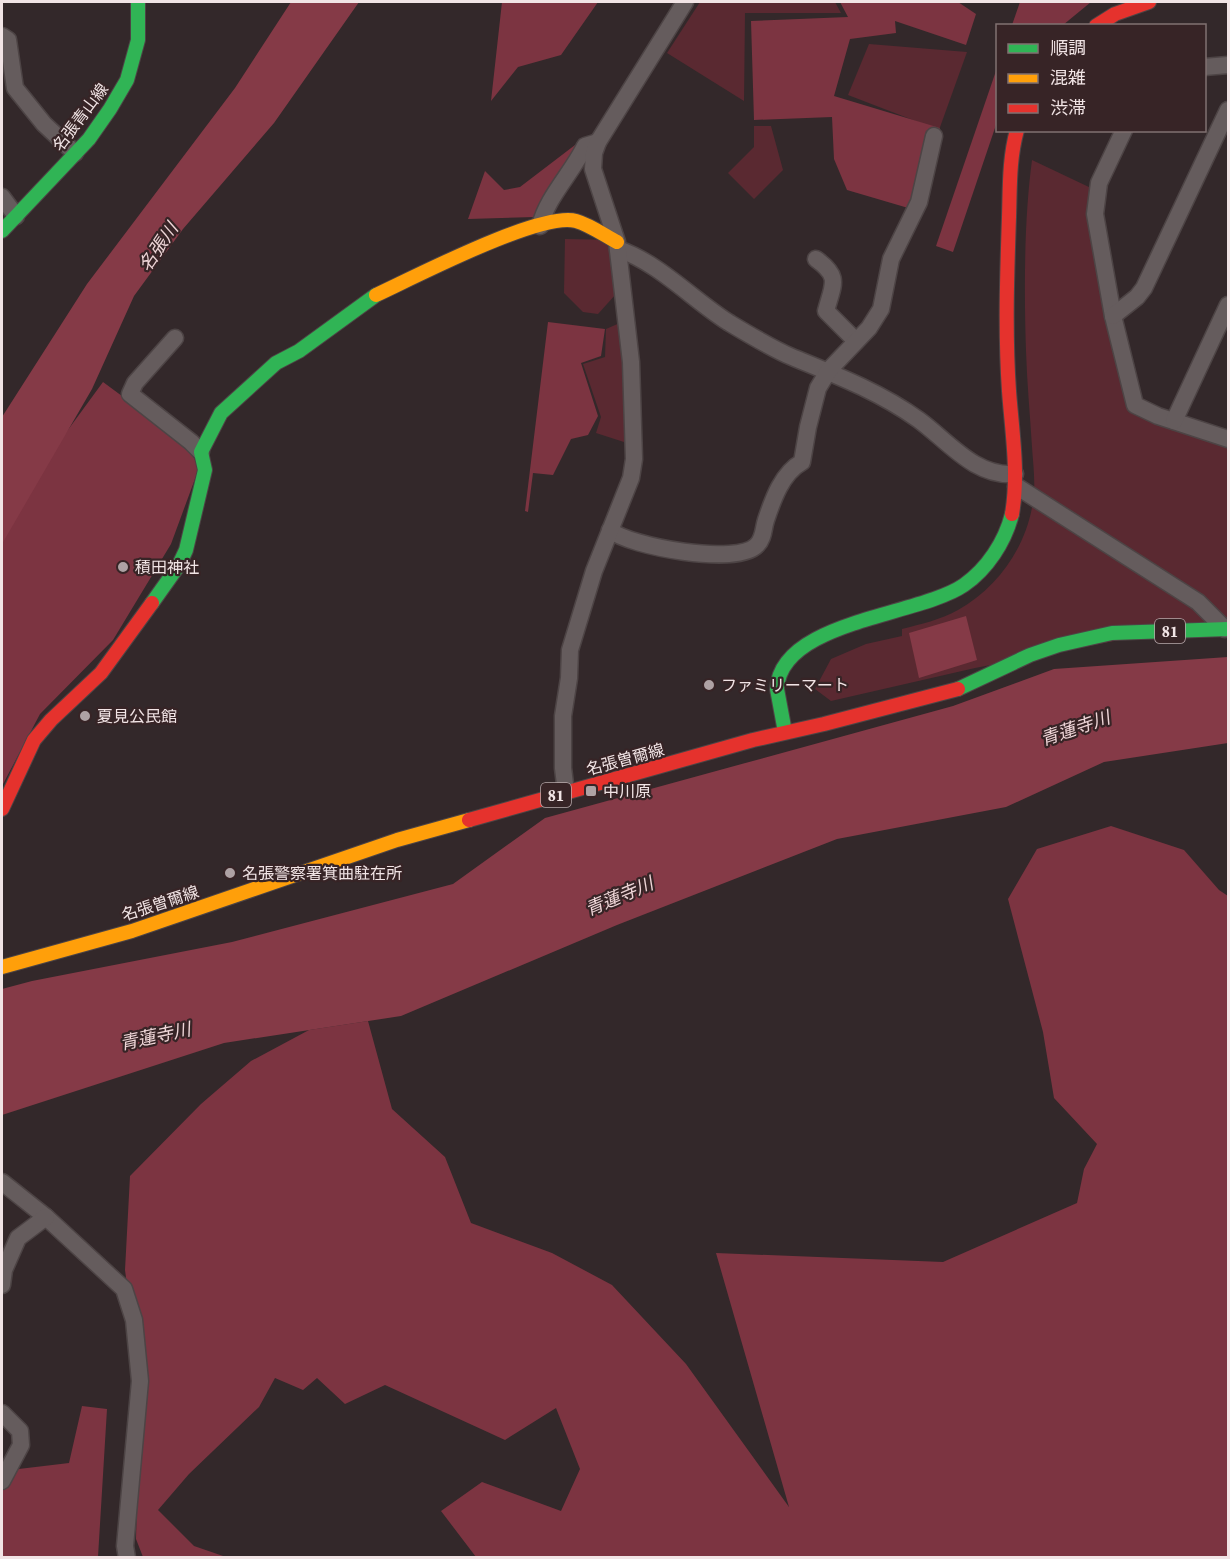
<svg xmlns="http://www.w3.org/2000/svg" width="1230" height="1559" font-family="'Source Serif 4','Noto Sans JP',serif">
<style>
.green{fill:#5a2931}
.forest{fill:#7c3441}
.water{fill:#853a47}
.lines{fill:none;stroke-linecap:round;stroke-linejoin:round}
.street-casing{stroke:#4d4445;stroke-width:19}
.fast-casing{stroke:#4d4445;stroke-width:16}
.slow-casing{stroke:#4d4445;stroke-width:16}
.jam-casing{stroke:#4d4445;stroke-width:16}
.street{stroke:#655c5d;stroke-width:16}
.fast{stroke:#30b455;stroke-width:14}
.slow{stroke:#ff9f0a;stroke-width:14}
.jam{stroke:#e5322d;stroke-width:14}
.poi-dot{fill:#aea2a4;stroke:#372426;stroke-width:2}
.labels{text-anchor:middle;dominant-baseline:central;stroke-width:4.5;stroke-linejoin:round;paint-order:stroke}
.shield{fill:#372426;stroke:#b9aaac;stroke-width:1.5}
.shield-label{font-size:15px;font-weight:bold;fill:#f1e4e5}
.street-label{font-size:16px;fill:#f1e4e5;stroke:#372426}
.poi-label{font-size:16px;fill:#f1e4e5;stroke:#372426;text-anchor:start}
.water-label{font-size:18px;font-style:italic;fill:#eed5d7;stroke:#372426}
</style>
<rect width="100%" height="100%" fill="#33282a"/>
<g class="green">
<polygon points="700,2 835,2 841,13 745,13 744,101 667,53"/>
<polygon points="869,44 967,52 939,130 848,95"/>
<polygon points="754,126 771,126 783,170 754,199 728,173 754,147"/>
<path d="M1032,160l59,28c-6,29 1,54 7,83 8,47 20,94 31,141l25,11 74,23v173l-253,49 -144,33 -16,-12 16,-30 35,-15 36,-8v-7c19,-5 38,-9 56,-19 43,-24 72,-69 76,-117 1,-15 -1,-31 -2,-46 -2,-32 -5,-64 -6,-96 -2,-60 -2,-131 6,-191z"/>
<polygon points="565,239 616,240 616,294 598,314 583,312 564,293"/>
<polygon points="622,322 627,443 596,433 601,417 583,364 605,357 606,329"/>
</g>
<g class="forest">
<polygon points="502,2 598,2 561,55 518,67 491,101"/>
<polygon points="840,2 958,2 976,14 966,45 895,21 896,33 850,39 834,96 940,128 915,210 847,190 834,159 832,117 754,120 751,21 848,17"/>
<polygon points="1020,2 1091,2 1063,25 1012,25"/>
<polygon points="997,68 997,122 953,252 936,246"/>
<polygon points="575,145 578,149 535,217 468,219 485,171 504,190 520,187"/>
<polygon points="548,322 605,329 601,356 581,363 598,416 588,435 571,439 553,475 533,473 528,512 525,511"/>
<polygon points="103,382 187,444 199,468 171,544 113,640 40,714 2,786 2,520"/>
<polygon points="1111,826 1184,850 1219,890 1228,896 1228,1557 476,1557 441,1511 482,1482 561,1511 580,1469 556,1408 505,1440 385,1385 345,1404 317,1378 303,1390 275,1378 259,1407 189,1474 158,1510 194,1546 226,1557 143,1557 136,1539 140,1381 125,1270 130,1176 201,1104 251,1061 309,1030 368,1021 392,1109 445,1157 471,1223 552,1253 612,1285 686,1364 789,1507 716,1253 943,1262 1077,1203 1084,1169 1097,1144 1054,1098 1043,1032 1008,899 1037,849"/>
<polygon points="82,1406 107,1409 98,1557 2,1557 2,1471 69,1463"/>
</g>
<g class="water">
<polygon points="291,2 359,2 274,123 183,229 134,296 92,389 2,544 2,417 87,284 235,88"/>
<polygon points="966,616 977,660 919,678 909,633"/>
<polygon points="1228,657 1228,743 1104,762 1006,807 837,839 617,925 401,1016 224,1043 2,1115 2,989 32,981 232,942 453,884 545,818 953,706 1054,669"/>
</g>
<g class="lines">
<g class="street-casing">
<g id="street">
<polyline points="2,36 8,40 15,88 44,124 75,153"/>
<polyline points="1204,67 1228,65"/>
<polyline points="1124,130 1099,183 1095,214 1113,316 1135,405 1158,416 1228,439"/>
<polyline points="2,197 16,216"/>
<path d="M540,226c7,-29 32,-53 45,-80l13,-4"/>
<path d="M618,249c41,14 74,50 110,73 20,12 43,26 64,35 44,18 88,35 127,63 30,22 56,57 96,54"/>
<path d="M816,259c25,18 17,25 10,52l30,30"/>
<polyline points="1113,316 1137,297 1144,288 1228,110"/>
<polyline points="175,338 135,383 130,394 191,442 201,452"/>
<polyline points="1174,421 1228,305"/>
<polyline points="1016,486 1198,602 1225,629"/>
<path d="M610,530c20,17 128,36 147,15 7,-7 6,-16 9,-25 7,-21 16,-47 36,-58l6,-35 10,-39 11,-18 40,-42 12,-19 10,-50 28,-57 15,-66"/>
<polyline points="566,792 563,768 563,716 569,678 570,650 594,571 631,478 634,459 631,362 617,242 593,169 594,153 598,142 685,2"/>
<polyline points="2,1182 46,1217 124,1289 134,1320 140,1381 125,1546 127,1558"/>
<polyline points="2,1285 4,1270 18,1238 46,1217"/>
<polyline points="2,1413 20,1431 21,1445 2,1481"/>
</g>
</g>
<g class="fast-casing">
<g id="fast">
<polyline points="2,231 89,139 110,109 127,80 138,40 138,2"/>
<polyline points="152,603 179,565 186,550 205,470 201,452 221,413 276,363 299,351 376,295"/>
<polyline points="958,689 1030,655 1059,645 1112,633 1228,629"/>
<path d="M785,732l-8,-43c3,-68 142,-73 187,-104 23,-16 41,-43 48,-71"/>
</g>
</g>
<g class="slow-casing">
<g id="slow">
<path d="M376,295c37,-17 165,-84 200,-74 14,4 28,14 41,21"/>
<polyline points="2,967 132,931 397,840 469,820"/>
</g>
</g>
<g class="jam-casing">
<g id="jam">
<polyline points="1096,26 1115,14 1149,2"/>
<path d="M1012,514c7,-41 0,-82 -3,-123 -4,-58 -2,-116 0,-174 1,-30 0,-58 8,-87"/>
<polyline points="2,809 34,740 51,720 101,673 152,603"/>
<polyline points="469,820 753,740 824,724 958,689"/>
</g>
</g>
<use href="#street" class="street"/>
<use href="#fast" class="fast"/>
<use href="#slow" class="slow"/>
<use href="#jam" class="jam"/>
</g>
<g class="poi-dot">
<circle cx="123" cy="567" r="6"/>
<circle cx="709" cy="685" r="6"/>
<circle cx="85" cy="716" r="6"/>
<rect x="585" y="785" width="12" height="12" rx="3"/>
<circle cx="230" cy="873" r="6"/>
</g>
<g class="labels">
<g class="shield">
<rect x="1155" y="619" width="30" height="24" rx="4.5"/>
<rect x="541" y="783" width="30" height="24" rx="4.5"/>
</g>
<g class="shield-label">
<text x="1170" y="631">81</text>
<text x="556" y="795">81</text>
</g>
<g class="street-label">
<text transform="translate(80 117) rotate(-53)">名張青山線</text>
<text transform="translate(625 759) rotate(-15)">名張曽爾線</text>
<text transform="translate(160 903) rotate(-18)">名張曽爾線</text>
</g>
<g class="poi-label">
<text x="135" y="567">積田神社</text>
<text x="721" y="685">ファミリーマート</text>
<text x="97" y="716">夏見公民館</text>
<text x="603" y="791">中川原</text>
<text x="242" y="873">名張警察署箕曲駐在所</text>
</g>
<g class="water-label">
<text transform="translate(158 247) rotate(-56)">名張川</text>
<text transform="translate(1075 728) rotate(-19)">青蓮寺川</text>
<text transform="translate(619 896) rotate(-23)">青蓮寺川</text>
<text transform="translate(155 1036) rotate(-12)">青蓮寺川</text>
</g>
</g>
<rect width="1230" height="1559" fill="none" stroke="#f1e4e5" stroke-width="6"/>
<rect x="996" y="24" width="210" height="108" fill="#372426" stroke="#817172" stroke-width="1.5"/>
<rect x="1008" y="44" width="30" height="9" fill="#30b455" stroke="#817172" stroke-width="1.5"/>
<text x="1050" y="54" font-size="18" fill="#f1e4e5">順調</text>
<rect x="1008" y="74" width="30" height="9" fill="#ff9f0a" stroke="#817172" stroke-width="1.5"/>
<text x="1050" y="84" font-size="18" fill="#f1e4e5">混雑</text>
<rect x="1008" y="104" width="30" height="9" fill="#e5322d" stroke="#817172" stroke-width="1.5"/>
<text x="1050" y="114" font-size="18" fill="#f1e4e5">渋滞</text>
</svg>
